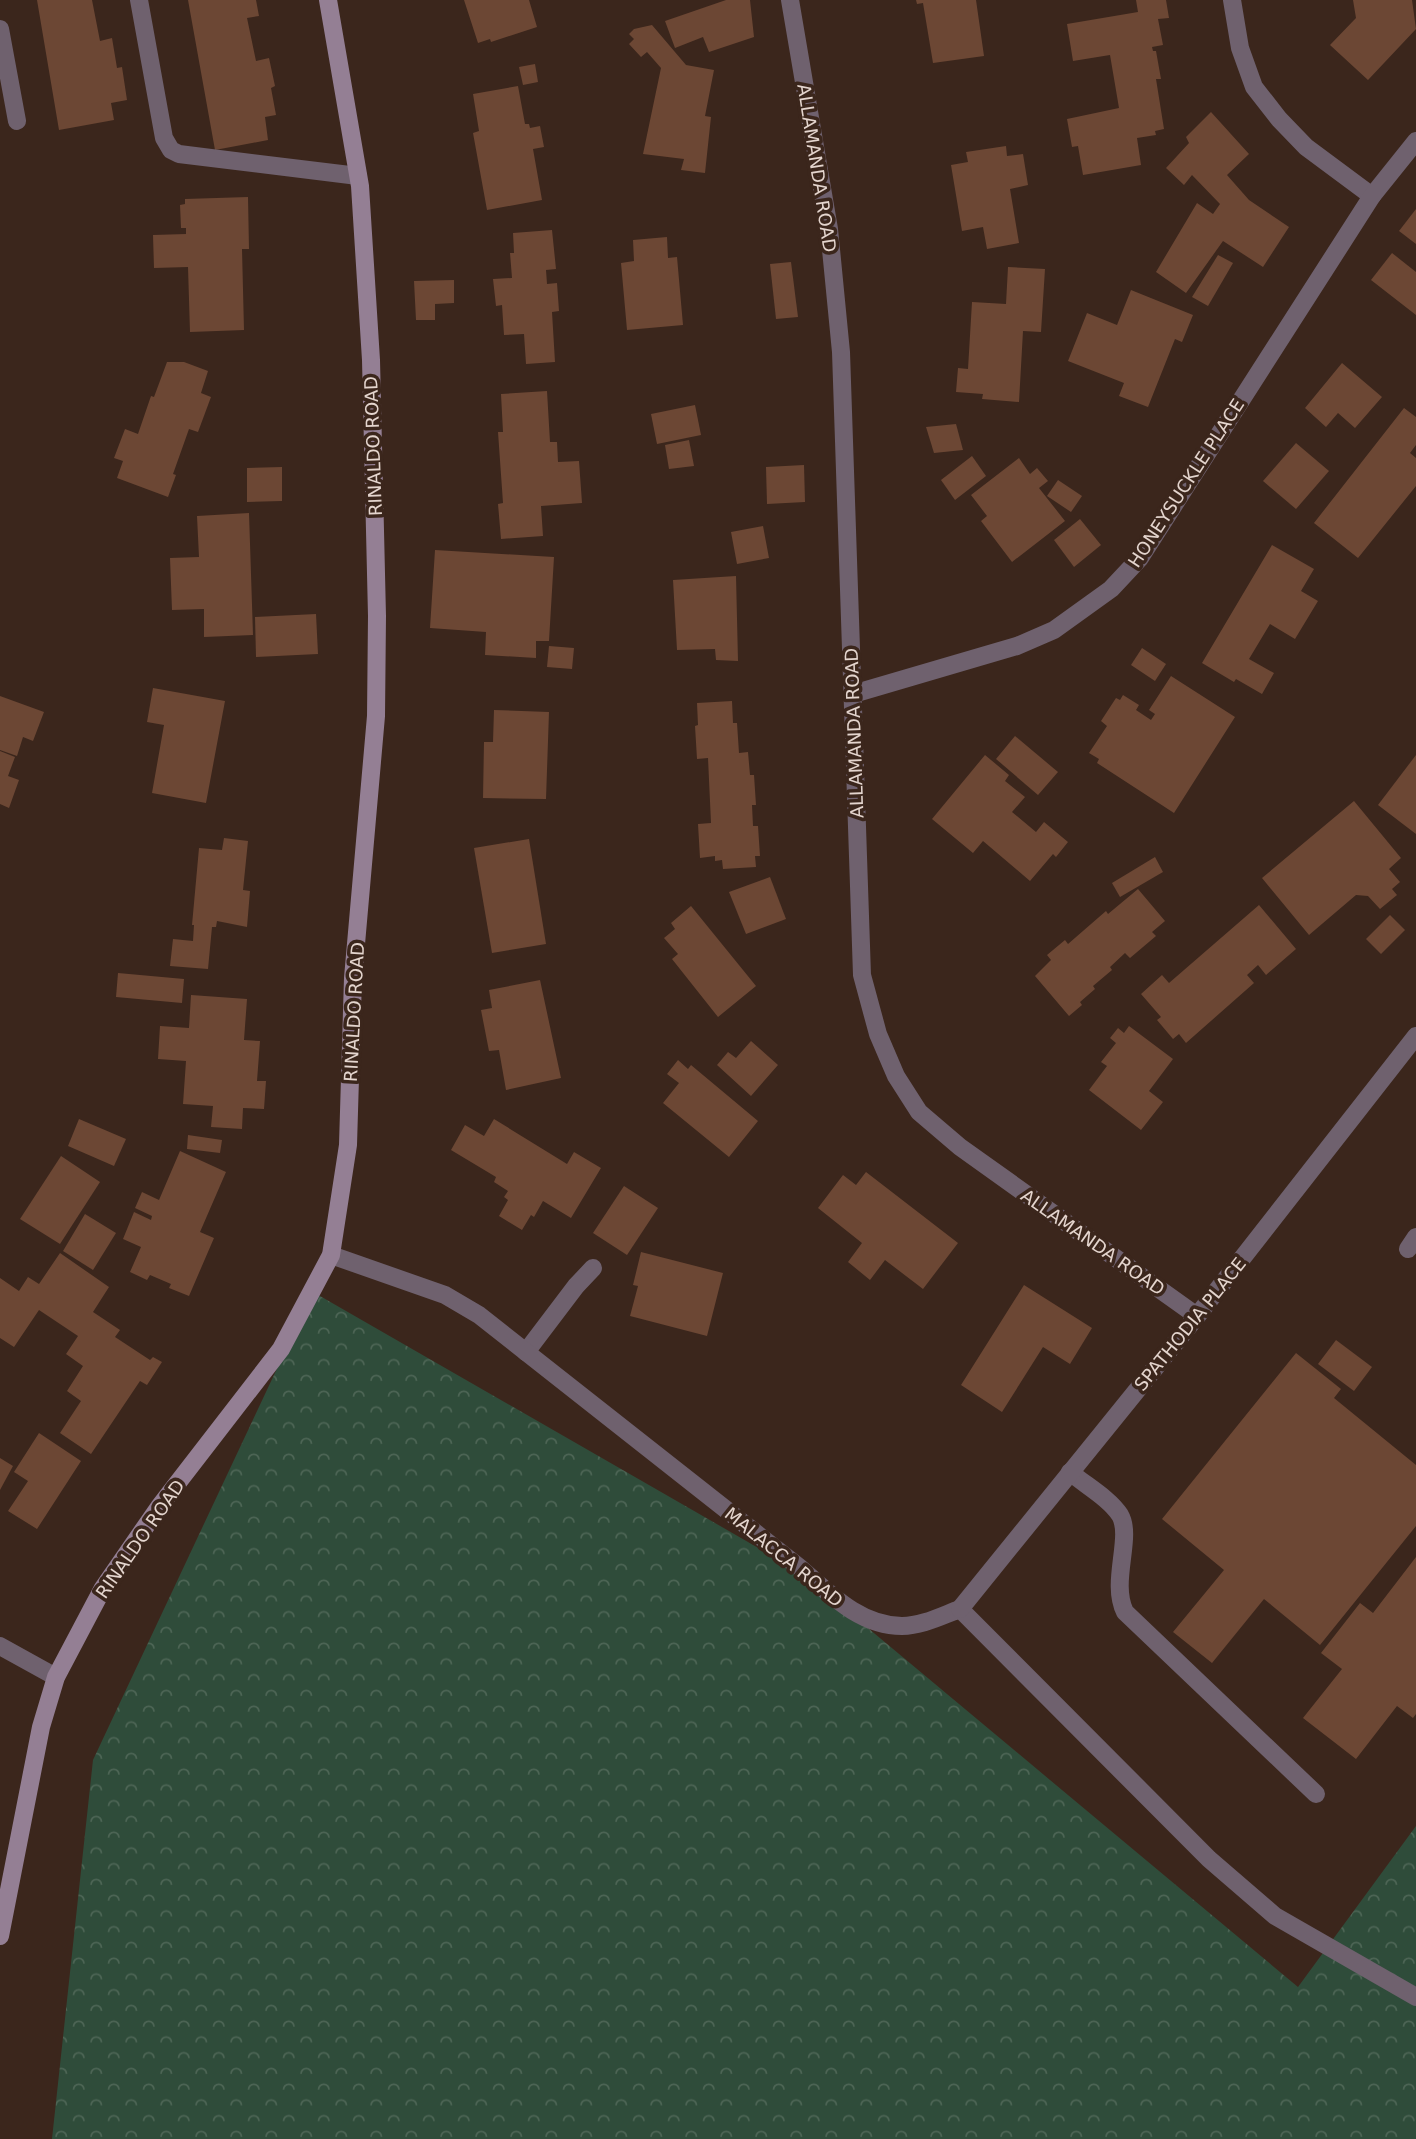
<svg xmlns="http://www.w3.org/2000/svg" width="1416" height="2139" font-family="'DejaVu Sans',sans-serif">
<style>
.forest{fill:url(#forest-crowns)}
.building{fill:#6c4734}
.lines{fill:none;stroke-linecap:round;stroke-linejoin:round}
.lane{stroke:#6f616e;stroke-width:18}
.street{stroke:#6f616e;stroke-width:18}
.secondary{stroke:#947f94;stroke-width:18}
.labels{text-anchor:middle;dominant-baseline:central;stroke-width:7;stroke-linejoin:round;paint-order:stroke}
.street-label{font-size:18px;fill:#e4d5ce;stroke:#3b261c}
</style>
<defs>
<pattern id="forest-crowns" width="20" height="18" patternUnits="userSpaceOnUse" patternTransform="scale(1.75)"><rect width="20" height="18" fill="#2f4c3a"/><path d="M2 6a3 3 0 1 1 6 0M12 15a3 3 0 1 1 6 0" fill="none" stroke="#4d6555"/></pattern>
</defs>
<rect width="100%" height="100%" fill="#3b261c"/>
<polygon class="forest" points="313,1292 802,1573 1298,1987 1416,1826 1416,2139 52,2139 93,1760"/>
<g class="building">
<polygon points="37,0 92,0 100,41 112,38 117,68 122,67 127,100 111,103 114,120 59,130"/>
<polygon points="188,0 256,0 259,16 247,18 256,61 269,58 275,86 271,88 276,115 265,117 268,140 215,150"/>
<polygon points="464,0 529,0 537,27 491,42 490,39 478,43"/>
<polygon points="726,0 750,0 754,37 709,52 703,37 675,48 665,21"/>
<polygon points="916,0 976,0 984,56 933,63 923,3 917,4"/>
<polygon points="1136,0 1166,0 1169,18 1158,19 1163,45 1152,47 1153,51 1156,51 1161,79 1156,79 1164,129 1155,131 1156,135 1137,138 1141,165 1083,175 1078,146 1072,147 1067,119 1119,108 1110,55 1073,61 1067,24 1138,12"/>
<polygon points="1353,0 1412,0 1416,29 1368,80 1330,45 1356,18"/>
<polygon points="652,25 686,65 714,70 705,116 711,117 705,173 681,170 684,159 643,154 661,68 647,52 641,57 629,44 634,39 629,34 634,29"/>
<polygon points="535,64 538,82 523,85 519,67"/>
<polygon points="518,86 525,124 529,124 530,128 540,126 544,147 533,149 542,200 487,210 473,133 479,131 473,94"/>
<polygon points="1211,112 1249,154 1227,175 1249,200 1289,227 1263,267 1223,241 1186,293 1156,272 1197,203 1213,214 1220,204 1192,175 1184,185 1166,168 1189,143 1186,137"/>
<polygon points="1006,146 1007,156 1023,154 1028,185 1010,189 1019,243 987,249 983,227 962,231 951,165 968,162 966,152"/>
<polygon points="248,197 249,249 242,249 244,330 190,332 188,267 154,268 153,235 186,234 186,228 181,228 180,205 185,204 185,199"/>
<polygon points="1416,209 1416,244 1399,231"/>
<polygon points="552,230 556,269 546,270 547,284 557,283 559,311 552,312 555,362 526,364 524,334 504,335 502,305 496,306 493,279 512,278 510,253 514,253 513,233"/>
<polygon points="667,237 668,258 677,257 683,325 627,330 621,263 634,261 633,240"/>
<polygon points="1392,253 1416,272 1416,315 1371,280"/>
<polygon points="1218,255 1233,263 1208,306 1192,297"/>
<polygon points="791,262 798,317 776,319 770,264"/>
<polygon points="1008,267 1045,269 1041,332 1023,331 1019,402 982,399 983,394 956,392 958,368 968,369 972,302 1006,304"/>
<polygon points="454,280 454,303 435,304 435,320 416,320 414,281"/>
<polygon points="1131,290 1193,315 1182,342 1175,339 1148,407 1119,396 1124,383 1068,361 1087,313 1117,325"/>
<polygon points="167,362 184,362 208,371 201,393 211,397 198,432 189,429 173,474 176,475 168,497 117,478 123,461 114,458 125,429 138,434 151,396 154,397"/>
<polygon points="1342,363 1382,397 1355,428 1338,413 1326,427 1305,408"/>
<polygon points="547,391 550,442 557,442 558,462 579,461 582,503 541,506 543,536 501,539 498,504 503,503 498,432 503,432 501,394"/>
<polygon points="695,405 701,435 657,444 651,414"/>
<polygon points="1404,408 1416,417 1416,445 1410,453 1416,458 1416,486 1358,558 1314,523"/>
<polygon points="956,424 963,450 934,453 926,427"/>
<polygon points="689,440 694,466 669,469 665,445"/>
<polygon points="1296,443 1329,471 1296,509 1263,481"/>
<polygon points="972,456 986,476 955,500 941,480"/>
<polygon points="1019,458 1030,474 1037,468 1048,481 1039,488 1065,521 1012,562 981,521 987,516 971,495"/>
<polygon points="804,465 805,502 767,504 766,467"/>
<polygon points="282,467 282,501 247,502 247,468"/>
<polygon points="1058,480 1082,496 1071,512 1047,496"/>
<polygon points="249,513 253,635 204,637 204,609 172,610 170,558 199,557 197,516"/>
<polygon points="1080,519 1101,545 1074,567 1054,540"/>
<polygon points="763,526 769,558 737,564 731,532"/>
<polygon points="1272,545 1314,569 1301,591 1318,601 1295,639 1270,624 1249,659 1274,673 1262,694 1236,679 1234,682 1202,663"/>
<polygon points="435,550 554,557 549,641 536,641 536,658 485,655 486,632 430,628"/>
<polygon points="736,576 738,661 716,660 715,649 677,650 673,580"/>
<polygon points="316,614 318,654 256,657 255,617"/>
<polygon points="549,646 574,648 572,669 547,667"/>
<polygon points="1142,648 1166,664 1155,681 1131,665"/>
<polygon points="1171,676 1235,717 1174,813 1097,763 1099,759 1089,753 1107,726 1101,721 1116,698 1120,700 1123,695 1139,705 1136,710 1151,720 1155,714 1149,710"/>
<polygon points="153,688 225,701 206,803 152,793 164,725 147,722"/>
<polygon points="0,696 44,712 33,741 23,737 17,756 0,750"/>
<polygon points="732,701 733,723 737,723 739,753 748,752 750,775 754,775 756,805 752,805 753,826 758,826 760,856 755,856 756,867 723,869 722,860 715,861 715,856 700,858 698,824 711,823 708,758 697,759 695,726 698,725 697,703"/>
<polygon points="494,710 549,712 546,799 483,798 484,742 493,742"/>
<polygon points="1015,736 1058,772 1038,795 996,759"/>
<polygon points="0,751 15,757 8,776 19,780 9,808 0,804"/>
<polygon points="985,755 1009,775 1005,781 1025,797 1012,812 1036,832 1044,822 1068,842 1056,857 1053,854 1030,881 983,841 973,853 932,819"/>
<polygon points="1416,755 1416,834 1378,805"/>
<polygon points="1354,801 1401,858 1389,869 1400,882 1392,889 1397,895 1380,909 1368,896 1356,895 1309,935 1262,878"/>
<polygon points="224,838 248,841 243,890 250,891 247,927 217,921 216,927 212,927 208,969 170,966 173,939 193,941 194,925 192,925 199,848 222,850"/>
<polygon points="529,839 546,944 492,953 474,848"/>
<polygon points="1155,857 1163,872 1120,897 1112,883"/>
<polygon points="770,877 786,919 746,934 729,892"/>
<polygon points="1138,889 1165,921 1152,932 1156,936 1130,958 1125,953 1110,967 1112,970 1093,986 1095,989 1080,1002 1082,1005 1069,1016 1035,976 1051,960 1047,955 1065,940 1068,944 1106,911 1108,914"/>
<polygon points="1259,905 1296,949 1266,975 1258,965 1247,975 1254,983 1186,1043 1179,1034 1173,1039 1157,1020 1161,1017 1141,994 1162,975 1169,983"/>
<polygon points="691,906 756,986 718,1017 672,959 678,954 664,938 675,929 671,923"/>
<polygon points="1390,915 1405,930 1381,954 1366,939"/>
<polygon points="118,973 184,979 182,1003 116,997"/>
<polygon points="540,980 561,1078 506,1090 499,1050 489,1051 481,1010 492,1008 489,990"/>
<polygon points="191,995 247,999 244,1040 260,1041 257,1081 266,1081 264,1109 243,1108 242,1129 211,1127 213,1106 183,1104 186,1061 158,1059 160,1026 189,1028"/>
<polygon points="1129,1026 1173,1059 1149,1091 1163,1102 1141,1130 1089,1090 1107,1066 1101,1062 1116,1043 1110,1038 1118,1028 1124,1033"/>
<polygon points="751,1041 778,1065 751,1096 717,1065 728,1052 736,1058"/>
<polygon points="678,1060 688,1069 691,1065 758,1121 729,1157 663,1103 679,1083 667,1074"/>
<polygon points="79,1119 126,1139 114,1166 68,1146"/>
<polygon points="494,1119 567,1164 574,1152 601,1168 571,1218 543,1201 534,1217 531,1215 522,1230 499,1216 508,1200 504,1197 508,1191 494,1182 496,1177 451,1150 465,1125 484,1136"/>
<polygon points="188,1135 222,1140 220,1153 187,1149"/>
<polygon points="180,1151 226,1172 200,1232 214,1238 189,1296 169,1288 171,1284 150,1275 147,1280 130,1272 141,1247 123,1239 134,1212 151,1220 152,1216 135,1208 142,1192 159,1200"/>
<polygon points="61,1156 100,1182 60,1244 20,1219"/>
<polygon points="866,1172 958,1243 923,1289 885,1260 870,1280 848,1262 862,1243 818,1208 843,1175 856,1185"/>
<polygon points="624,1186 658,1208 627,1255 593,1233"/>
<polygon points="85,1214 116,1233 93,1270 63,1251"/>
<polygon points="641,1252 723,1273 707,1336 630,1316 638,1286 633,1285"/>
<polygon points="60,1253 109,1287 93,1312 120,1330 115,1337 150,1360 153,1357 162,1362 147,1385 140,1381 91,1454 60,1433 81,1401 67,1391 83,1366 66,1354 78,1336 39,1310 14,1347 0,1338 0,1278 19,1291 28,1277 39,1284"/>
<polygon points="1024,1285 1092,1328 1070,1364 1043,1347 1002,1412 961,1385"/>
<polygon points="1336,1340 1372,1367 1354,1391 1318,1364"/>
<polygon points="1296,1353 1341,1389 1334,1398 1416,1465 1416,1526 1320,1645 1264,1599 1212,1663 1173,1632 1224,1570 1162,1519"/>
<polygon points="39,1433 81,1461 37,1529 8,1511 28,1481 14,1472"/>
<polygon points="0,1458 13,1466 0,1490"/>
<polygon points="1416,1557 1416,1714 1413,1718 1397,1706 1356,1759 1303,1718 1342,1669 1321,1653 1360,1603 1373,1613"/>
</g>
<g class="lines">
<g class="lane">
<polyline points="1408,1249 1416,1237"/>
<polyline points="526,1352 576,1286 593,1268"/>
<path d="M1070,1472c15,13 39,26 50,43 13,22 -10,67 5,97l191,182"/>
</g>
<g class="street">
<polyline points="139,0 164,138 171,150 179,154 358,176"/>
<polyline points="790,0 829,229 841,352 862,975 878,1034 896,1076 919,1112 960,1147 1197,1316"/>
<polyline points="1232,0 1240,48 1254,87 1279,119 1306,147 1372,196"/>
<polyline points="0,29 17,121"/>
<polyline points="853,694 1017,646 1054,630 1111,589 1140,558 1372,196 1416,141"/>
<path d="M331,1255l114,40 34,20 320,252c29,25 60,59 103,59 20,0 39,-10 58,-17l249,250 66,57 141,81"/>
<polyline points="960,1609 1197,1316 1416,1036"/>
<polyline points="0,1646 56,1677"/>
</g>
<polyline class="secondary" points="0,1936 41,1727 56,1677 103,1588 159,1507 281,1349 331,1255 348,1145 353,978 376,716 377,616 371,360 360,186 328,0"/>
</g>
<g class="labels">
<g class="street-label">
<text transform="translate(817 168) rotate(81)">ALLAMANDA ROAD</text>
<text transform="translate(373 446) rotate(-92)">RINALDO ROAD</text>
<text transform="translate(1186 483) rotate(-57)">HONEYSUCKLE PLACE</text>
<text transform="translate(854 733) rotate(-92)">ALLAMANDA ROAD</text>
<text transform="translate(354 1012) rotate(-87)">RINALDO ROAD</text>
<text transform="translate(1093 1242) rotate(35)">ALLAMANDA ROAD</text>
<text transform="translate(1190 1324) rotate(-51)">SPATHODIA PLACE</text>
<text transform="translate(140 1539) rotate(-55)">RINALDO ROAD</text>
<text transform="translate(784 1557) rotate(39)">MALACCA ROAD</text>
</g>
</g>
</svg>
